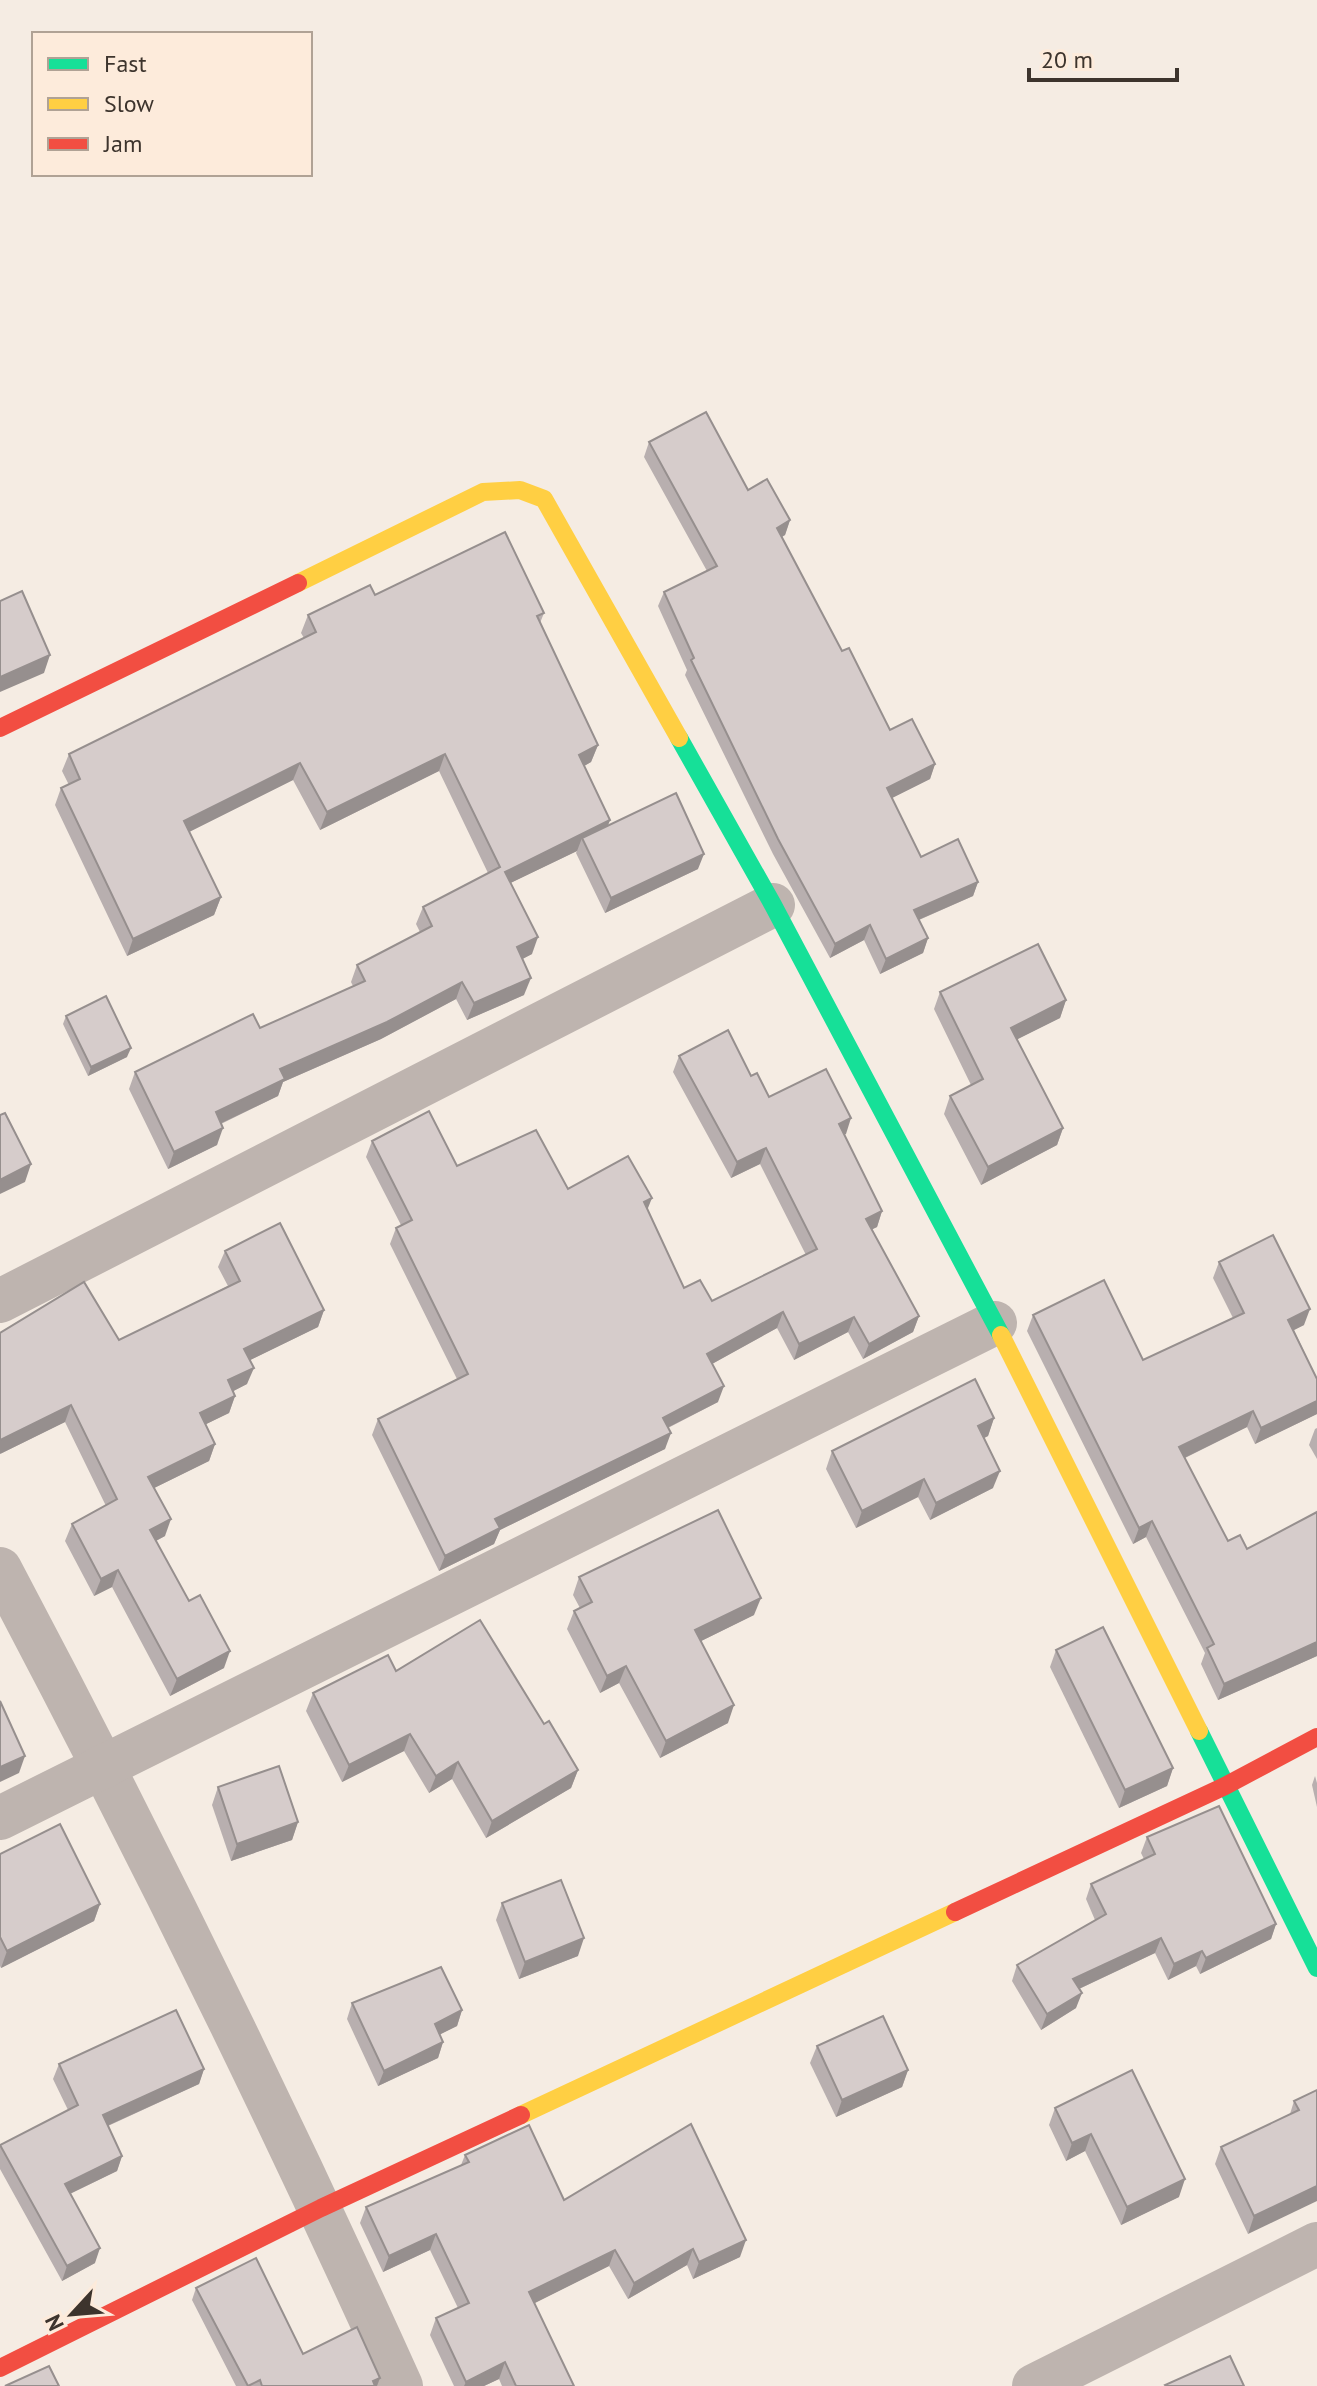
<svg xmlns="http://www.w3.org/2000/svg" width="1317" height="2386" font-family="'PT Sans',sans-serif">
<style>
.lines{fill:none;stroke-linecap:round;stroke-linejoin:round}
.street{stroke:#beb4af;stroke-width:44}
.fast{stroke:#16e098;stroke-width:18}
.slow{stroke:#ffcf43;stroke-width:18}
.jam{stroke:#f24e42;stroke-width:18}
.wall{fill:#b8afaf}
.shaded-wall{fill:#968f8e}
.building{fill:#d6cccb;stroke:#968f8e;stroke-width:2}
</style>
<rect width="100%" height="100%" fill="#f5ece3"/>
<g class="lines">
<g class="street">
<polyline points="0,1301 773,905"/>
<path d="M0,1569c142,268 276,540 401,817"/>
<polyline points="0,1818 995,1323"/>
<polyline points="1034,2386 1317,2244"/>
</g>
<g class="fast">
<polyline points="679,738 773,905 1001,1335"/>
<polyline points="1199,1731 1317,1968"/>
</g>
<g class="slow">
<polyline points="298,583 483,492 520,490 544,499 679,738"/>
<polyline points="1001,1335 1199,1731"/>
<polyline points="521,2115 955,1912"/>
</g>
<g class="jam">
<polyline points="0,728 298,583"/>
<polyline points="955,1912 1225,1786 1317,1737"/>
<polyline points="0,2368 321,2208 521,2115"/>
</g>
</g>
<g class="wall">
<polygon points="649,442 748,490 790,520 785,535 782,537 842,651 890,730 935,764 930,779 892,798 921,857 978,882 973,896 919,920 928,938 923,953 880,974 864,940 830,958 773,854 685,675 687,670 658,606 664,592 707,571 644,457"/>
<polygon points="375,595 544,613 540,623 598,745 591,762 584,766 608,825 698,869 605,913 576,853 577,851 510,883 532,954 522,959 524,995 467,1020 456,999 381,1039 283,1082 278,1096 221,1124 217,1145 168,1169 129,1089 135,1072 260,1028 353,986 351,982 357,965 420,932 416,924 423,907 488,873 439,771 320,830 293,780 189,832 221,897 214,915 127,956 55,805 61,788 69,785 62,771 69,754 304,638 301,633 308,615"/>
<polygon points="940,992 1066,1000 1060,1018 1017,1039 1063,1128 1057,1145 981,1185 944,1114 950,1096 971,1085 934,1009"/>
<polygon points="66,1016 127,1057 88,1076 63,1024"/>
<polygon points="679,1056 751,1076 769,1097 846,1134 844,1134 882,1211 877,1227 872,1229 919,1316 913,1332 863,1359 848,1332 794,1360 777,1328 712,1364 718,1402 668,1428 665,1449 500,1530 494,1544 439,1571 372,1435 378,1419 457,1379 390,1244 396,1228 401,1225 366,1157 372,1141 457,1166 568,1189 648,1210 684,1288 712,1301 806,1255 760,1164 731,1178 673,1072"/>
<polygon points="225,1251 324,1310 318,1327 250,1360 247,1384 233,1391 235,1396 229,1413 206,1424 215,1444 209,1461 154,1488 165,1536 156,1541 224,1668 170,1696 112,1587 94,1596 65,1541 72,1524 106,1506 65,1422 0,1454 119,1340 228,1286 218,1267"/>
<polygon points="1219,1262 1304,1325 1294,1330 1317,1379 1317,1414 1255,1444 1247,1427 1185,1458 1228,1541 1247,1549 1317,1512 1317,1656 1218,1700 1201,1664 1205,1653 1146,1537 1133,1544 1027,1331 1033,1315 1143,1360 1233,1318 1213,1278"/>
<polygon points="994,1418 988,1436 984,1438 993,1488 930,1520 918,1497 856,1528 826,1469 832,1451"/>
<polygon points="1317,1428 1317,1459 1309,1445 1315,1429"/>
<polygon points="579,1577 754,1615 701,1641 728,1723 660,1758 619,1683 600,1693 567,1629 574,1611 580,1608 573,1595"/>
<polygon points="1056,1650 1173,1768 1167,1786 1119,1808 1050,1667"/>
<polygon points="396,1671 544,1724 578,1770 571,1788 486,1838 452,1779 429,1793 404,1751 342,1782 306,1711 313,1693"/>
<polygon points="1315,1776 1317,1783 1317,1807 1312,1785"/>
<polygon points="218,1787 298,1822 292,1840 231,1861 212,1805"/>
<polygon points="1147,1837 1276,1924 1271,1939 1200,1974 1196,1966 1168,1980 1155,1953 1079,1989 1076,2008 1041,2030 1012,1981 1017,1965 1095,1920 1086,1899 1091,1884 1144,1859 1141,1853"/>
<polygon points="0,1854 100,1904 94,1921 1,1968 0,1966"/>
<polygon points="502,1903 578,1956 519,1979 496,1920"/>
<polygon points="352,2003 462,2010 457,2026 440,2034 443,2042 438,2058 378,2086 347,2019"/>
<polygon points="817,2046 908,2070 902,2087 836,2117 810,2063"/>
<polygon points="59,2064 204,2069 199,2084 108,2126 122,2156 117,2171 70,2194 95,2263 62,2281 0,2169 0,2145 68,2110 53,2079"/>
<polygon points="1317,2090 1248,2234 1215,2164 1221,2147 1290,2114 1294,2101"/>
<polygon points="1055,2108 1179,2197 1121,2225 1085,2151 1066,2161 1049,2125"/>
<polygon points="465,2155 564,2200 740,2257 693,2279 687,2265 628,2299 609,2266 534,2303 574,2386 502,2386 499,2379 484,2386 454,2386 430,2335 436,2318 458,2308 430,2250 383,2272 360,2223 366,2207 461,2165"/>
<polygon points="196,2288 303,2354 377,2386 236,2386 192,2300"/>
</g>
<g class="shaded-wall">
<polygon points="790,520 785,535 772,542 777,528"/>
<polygon points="50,655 44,673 0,692 0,677"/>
<polygon points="598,745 591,762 572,773 579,755"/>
<polygon points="445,754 439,771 320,830 327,812"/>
<polygon points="300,763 293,780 177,838 184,821"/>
<polygon points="935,764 930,779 882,803 887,788"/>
<polygon points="610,820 604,837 582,838 577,851 498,889 505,872"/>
<polygon points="704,854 698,869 605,913 611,898"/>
<polygon points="978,882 973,896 909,924 914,910"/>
<polygon points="221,897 214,915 127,956 133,939"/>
<polygon points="870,925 864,940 830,958 835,944"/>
<polygon points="538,937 532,954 511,965 517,947"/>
<polygon points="928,938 923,953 880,974 886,959"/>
<polygon points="531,978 524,995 467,1020 474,1003"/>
<polygon points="462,982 456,999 381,1039 283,1082 278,1096 209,1129 216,1112 280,1069"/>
<polygon points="1066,1000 1060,1018 1004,1046 1011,1028"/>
<polygon points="131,1048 127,1057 88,1076 91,1067"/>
<polygon points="851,1118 846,1134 833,1140 839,1124"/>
<polygon points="223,1128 217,1145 168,1169 174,1152"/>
<polygon points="1063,1128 1057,1145 981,1185 988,1167"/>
<polygon points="766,1148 760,1164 731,1178 737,1162"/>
<polygon points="31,1164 25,1182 0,1194 0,1180"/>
<polygon points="652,1198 646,1213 644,1202"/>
<polygon points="882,1211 877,1227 861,1235 866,1219"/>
<polygon points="1310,1309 1304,1325 1282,1336 1288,1320"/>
<polygon points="324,1310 318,1327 238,1366 244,1349"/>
<polygon points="783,1312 777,1328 701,1370 707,1354"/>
<polygon points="919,1316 913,1332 863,1359 869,1344"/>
<polygon points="854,1317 848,1332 794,1360 799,1344"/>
<polygon points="254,1368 247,1384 222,1397 228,1380"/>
<polygon points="724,1386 718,1402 657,1433 663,1418"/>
<polygon points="235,1396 229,1413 194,1430 200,1413"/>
<polygon points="1317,1401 1317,1414 1255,1444 1261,1428"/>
<polygon points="71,1405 65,1422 0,1454 0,1440"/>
<polygon points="1253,1411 1247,1427 1174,1463 1179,1447"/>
<polygon points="994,1418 988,1436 972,1444 978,1426"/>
<polygon points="671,1433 665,1449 500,1530 494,1544 439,1571 445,1556 495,1519"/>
<polygon points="215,1444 209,1461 142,1494 148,1477"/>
<polygon points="1000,1471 993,1488 930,1520 936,1503"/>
<polygon points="924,1479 918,1497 856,1528 862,1511"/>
<polygon points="171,1519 165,1536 144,1547 150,1530"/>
<polygon points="1152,1521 1146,1537 1133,1544 1139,1528"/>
<polygon points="118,1570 112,1587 94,1596 101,1579"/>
<polygon points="761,1598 754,1615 689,1647 695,1630"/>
<polygon points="1317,1642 1317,1656 1218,1700 1224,1684"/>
<polygon points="230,1651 224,1668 170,1696 177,1679"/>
<polygon points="626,1666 619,1683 600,1693 607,1676"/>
<polygon points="734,1705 728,1723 660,1758 666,1741"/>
<polygon points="410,1734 404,1751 342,1782 349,1765"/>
<polygon points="25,1756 19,1773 0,1782 0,1767"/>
<polygon points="458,1762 452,1779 429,1793 436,1776"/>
<polygon points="1173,1768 1167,1786 1119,1808 1125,1790"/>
<polygon points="578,1770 571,1788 486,1838 492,1821"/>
<polygon points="298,1822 292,1840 231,1861 237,1844"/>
<polygon points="100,1904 94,1921 1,1968 7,1951"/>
<polygon points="1276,1924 1271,1939 1200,1974 1206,1958"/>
<polygon points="584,1938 578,1956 519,1979 525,1962"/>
<polygon points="1161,1938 1155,1953 1068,1994 1073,1979"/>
<polygon points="1202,1951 1196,1966 1168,1980 1174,1964"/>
<polygon points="1082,1993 1076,2008 1041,2030 1047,2014"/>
<polygon points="462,2010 457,2026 429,2040 435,2024"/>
<polygon points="443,2042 438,2058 378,2086 384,2071"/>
<polygon points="204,2069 199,2084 98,2130 103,2115"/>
<polygon points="908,2070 902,2087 836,2117 842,2100"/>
<polygon points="1091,2134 1085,2151 1066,2161 1072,2143"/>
<polygon points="122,2156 117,2171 59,2199 65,2184"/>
<polygon points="1185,2179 1179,2197 1121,2225 1127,2207"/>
<polygon points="1317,2186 1317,2201 1248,2234 1254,2216"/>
<polygon points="436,2234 430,2250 383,2272 389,2256"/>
<polygon points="746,2240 740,2257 693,2279 699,2262"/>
<polygon points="100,2248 95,2263 62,2281 67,2266"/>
<polygon points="693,2249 687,2265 628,2299 634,2283"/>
<polygon points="615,2250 609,2266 523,2309 529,2292"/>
<polygon points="505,2362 499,2379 484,2386 464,2386 466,2382"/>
<polygon points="380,2378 377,2386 371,2386 373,2381"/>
</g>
<g class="building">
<polygon points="706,412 748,490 767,479 790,520 777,528 842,651 849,648 890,730 912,719 935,764 887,788 921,857 958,839 978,882 914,910 928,938 886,959 870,925 835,944 778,839 691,660 694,658 664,592 717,566 649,442"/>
<polygon points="505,532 544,613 537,616 598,745 579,755 610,820 505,872 538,937 517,947 531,978 474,1003 462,982 387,1022 280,1069 285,1079 216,1112 223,1128 174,1152 135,1072 253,1014 260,1028 365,981 357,965 432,926 423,907 500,867 445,754 327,812 300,763 184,821 221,897 133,939 61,788 80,779 69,754 316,632 308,615 370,585 375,595"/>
<polygon points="22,591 50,655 0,677 0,601"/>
<polygon points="676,793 704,854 611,898 582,838"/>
<polygon points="1038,944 1066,1000 1011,1028 1063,1128 988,1167 950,1096 983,1079 940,992"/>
<polygon points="106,996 131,1048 91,1067 66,1016"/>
<polygon points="728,1030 751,1076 757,1073 769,1097 826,1069 851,1118 839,1124 882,1211 866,1219 919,1316 869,1344 854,1317 799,1344 783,1312 707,1354 724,1386 663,1418 671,1433 495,1519 500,1528 445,1556 378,1419 468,1374 396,1228 412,1220 372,1141 429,1111 457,1166 536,1130 568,1189 628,1156 652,1198 644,1202 684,1288 700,1280 712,1301 817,1249 766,1148 737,1162 679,1056"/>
<polygon points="5,1113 31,1164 0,1180 0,1115"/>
<polygon points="280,1223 324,1310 244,1349 254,1368 228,1380 235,1396 200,1413 215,1444 148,1477 171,1519 150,1530 189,1601 200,1595 230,1651 177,1679 118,1570 101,1579 72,1524 117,1499 71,1405 0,1440 0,1333 84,1282 119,1340 240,1281 225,1251"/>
<polygon points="1273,1235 1310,1309 1288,1320 1317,1379 1317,1401 1261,1428 1253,1411 1179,1447 1228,1541 1240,1535 1247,1549 1317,1512 1317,1642 1224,1684 1207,1648 1214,1644 1152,1521 1139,1528 1033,1315 1104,1280 1143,1360 1244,1313 1219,1262"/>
<polygon points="975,1379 994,1418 978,1426 1000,1471 936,1503 924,1479 862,1511 832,1451"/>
<polygon points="718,1510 761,1598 695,1630 734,1705 666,1741 626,1666 607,1676 574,1611 592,1602 579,1577"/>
<polygon points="480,1620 544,1724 549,1721 578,1770 492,1821 458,1762 436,1776 410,1734 349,1765 313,1693 388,1655 396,1671"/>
<polygon points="1103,1627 1173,1768 1125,1790 1056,1650"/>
<polygon points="0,1701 25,1756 0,1767"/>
<polygon points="279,1766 298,1822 237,1844 218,1787"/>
<polygon points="1219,1806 1276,1924 1206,1958 1202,1951 1174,1964 1161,1938 1073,1979 1082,1993 1047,2014 1017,1965 1106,1914 1091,1884 1155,1854 1147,1837"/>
<polygon points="60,1824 100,1904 7,1951 0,1937 0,1854"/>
<polygon points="561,1880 584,1938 525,1962 502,1903"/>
<polygon points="441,1967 462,2010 435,2024 443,2042 384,2071 352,2003"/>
<polygon points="176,2010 204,2069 103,2115 122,2156 65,2184 100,2248 67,2266 0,2145 78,2105 59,2064"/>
<polygon points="883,2016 908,2070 842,2100 817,2046"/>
<polygon points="1132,2070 1185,2179 1127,2207 1091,2134 1072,2143 1055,2108"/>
<polygon points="1317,2090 1317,2186 1254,2216 1221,2147 1299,2110 1294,2101"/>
<polygon points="691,2124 746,2240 699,2262 693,2249 634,2283 615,2250 529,2292 574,2386 516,2386 505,2362 466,2382 436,2318 469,2303 436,2234 389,2256 366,2207 469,2162 465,2155 529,2125 564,2200"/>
<polygon points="256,2258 303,2354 357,2327 380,2378 373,2381 375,2386 262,2386 260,2380 248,2386 196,2288"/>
<polygon points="1230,2356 1244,2386 1166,2386 1165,2385"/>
<polygon points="49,2366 59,2386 5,2386"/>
</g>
<rect x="32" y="32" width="280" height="144" fill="#fdebdb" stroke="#b0a295" stroke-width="2"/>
<rect x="48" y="58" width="40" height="12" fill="#16e098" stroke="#b0a295" stroke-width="2"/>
<text x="104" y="72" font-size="24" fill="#3d342d">Fast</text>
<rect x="48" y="98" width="40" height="12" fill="#ffcf43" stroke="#b0a295" stroke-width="2"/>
<text x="104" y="112" font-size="24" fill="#3d342d">Slow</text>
<rect x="48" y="138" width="40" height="12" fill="#f24e42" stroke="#b0a295" stroke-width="2"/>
<text x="104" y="152" font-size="24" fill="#3d342d">Jam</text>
<g transform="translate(72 2314) rotate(244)" stroke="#fdebdb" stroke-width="6" paint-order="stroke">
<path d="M0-6L14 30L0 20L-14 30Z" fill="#3d342d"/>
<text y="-12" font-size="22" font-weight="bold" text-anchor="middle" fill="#3d342d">N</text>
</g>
<path d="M1029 68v12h148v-12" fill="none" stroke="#3d342d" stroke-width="4"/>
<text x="1041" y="68" font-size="24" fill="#3d342d" stroke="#fdebdb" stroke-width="6" paint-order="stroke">20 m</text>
</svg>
